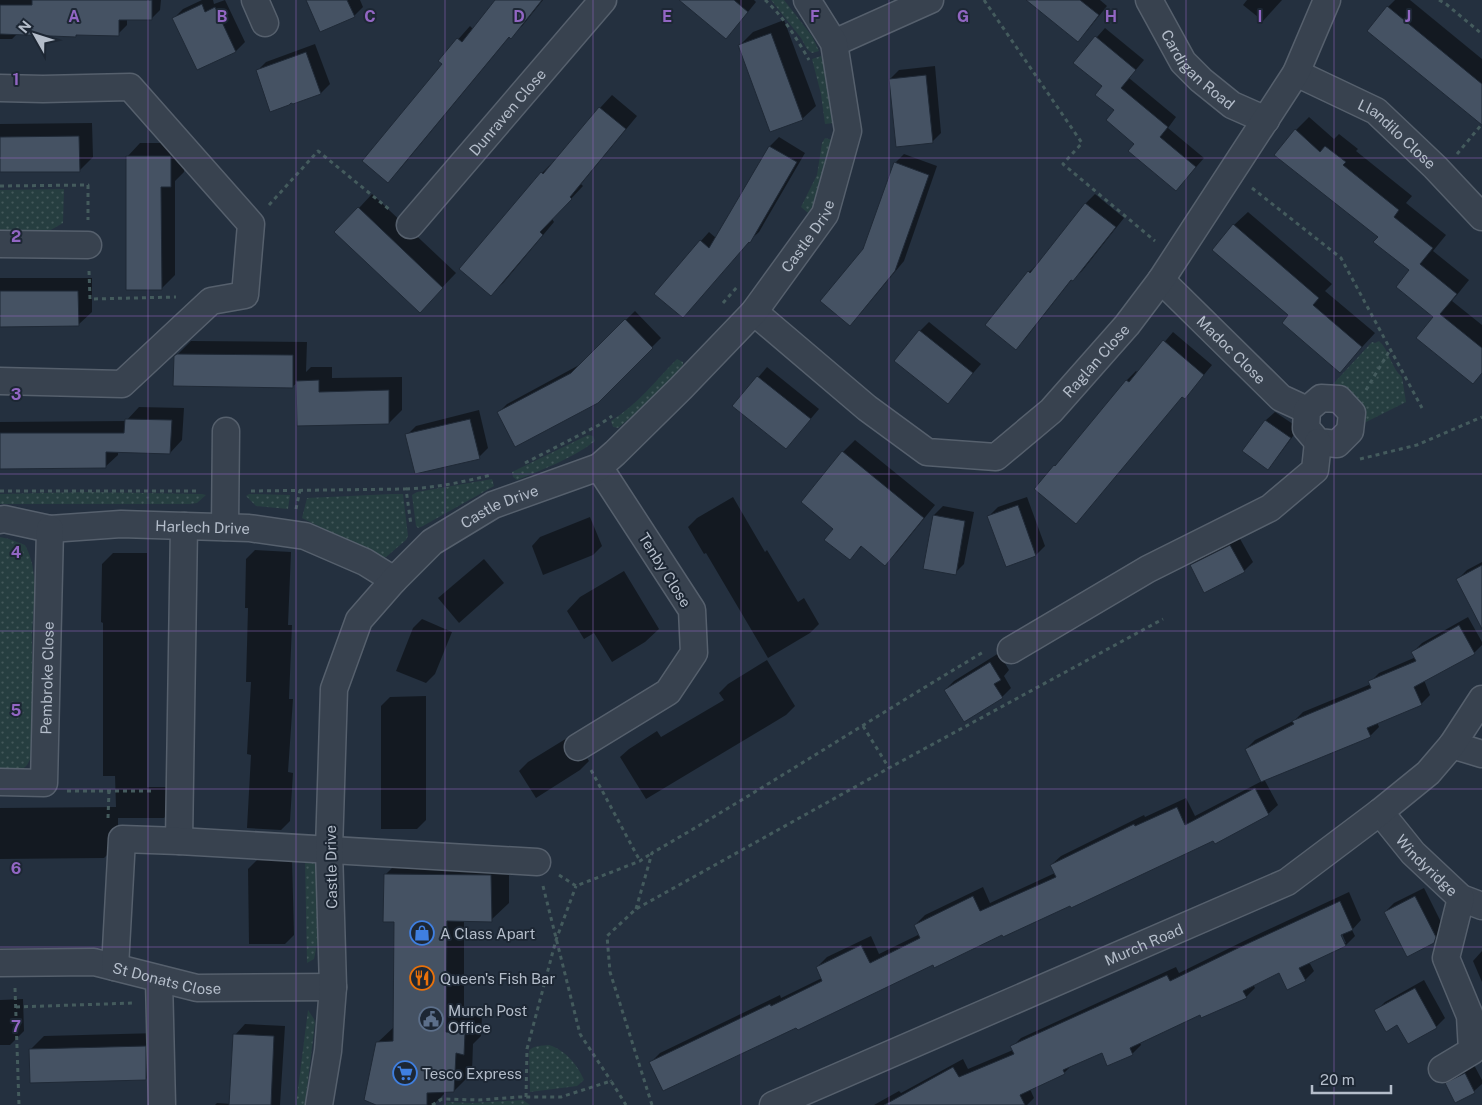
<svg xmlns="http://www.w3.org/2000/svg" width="1482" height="1105" font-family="'Public Sans',sans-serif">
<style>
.grass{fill:url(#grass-dots)}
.shadow{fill:#0007;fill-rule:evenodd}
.building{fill:#455263;stroke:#1f2936}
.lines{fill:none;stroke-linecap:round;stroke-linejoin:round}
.minor-casing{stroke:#56606d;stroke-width:29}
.path{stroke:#445b5d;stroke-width:3;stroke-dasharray:4 4;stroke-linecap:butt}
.minor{stroke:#38424f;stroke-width:26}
.grid{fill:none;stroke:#9266c3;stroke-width:1;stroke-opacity:0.55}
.labels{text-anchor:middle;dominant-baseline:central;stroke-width:4;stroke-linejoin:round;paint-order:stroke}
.street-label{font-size:15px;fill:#b4bdca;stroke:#1d2734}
.poi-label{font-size:15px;fill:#b4bdca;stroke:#1d2734;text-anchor:start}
.grid-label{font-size:16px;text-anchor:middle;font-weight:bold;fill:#9266c3;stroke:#1d2734;stroke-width:4;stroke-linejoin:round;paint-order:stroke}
</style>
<defs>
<pattern id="grass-dots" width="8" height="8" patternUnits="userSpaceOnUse" patternTransform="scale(1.25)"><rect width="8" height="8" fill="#263e40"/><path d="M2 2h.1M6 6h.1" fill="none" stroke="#43585a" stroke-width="1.8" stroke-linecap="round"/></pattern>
</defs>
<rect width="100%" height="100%" fill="#24303f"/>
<g class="grass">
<polygon points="771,0 784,0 812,36 819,51 812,53 807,49 801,38"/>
<polygon points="821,56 825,65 834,123 825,124 821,94 812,59"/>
<polygon points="825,138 832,140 832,150 815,203 808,213 801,207 817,175 822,143"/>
<polygon points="64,189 63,223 49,231 0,231 0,190"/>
<path d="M1379,341c11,10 12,27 23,36l4,25 -48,24c0,-6 3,-14 2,-20 -2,-12 -16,-21 -27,-22l39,-42 3,1z"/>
<path d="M677,359l6,3v3l-24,29 -41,34 -5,-1 -2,-6c26,-16 45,-41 66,-62z"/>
<path d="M588,435l5,1 2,5c-24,18 -51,28 -78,39l-4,-3 -1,-5z"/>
<polygon points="492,479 494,486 423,526 418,528 416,526 412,495 417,492"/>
<polygon points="86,492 202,494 206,495 197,503 190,504 0,504 0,494"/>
<polygon points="249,494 290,495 288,509 256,506 246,496"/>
<polygon points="392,494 403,494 408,536 406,540 386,557 380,558 360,552 334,534 302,518 307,498"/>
<path d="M0,537l9,2 16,6c15,27 8,60 7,90 0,39 1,77 1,116 -7,23 -12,19 -33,18z"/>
<polygon points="310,858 318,868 319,934 314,959 307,963 305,859"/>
<polygon points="308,1010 314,1019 315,1023 305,1105 296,1105"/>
<path d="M549,1045c16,5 29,20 35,35l-7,6 -47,6 -1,-41c4,-6 13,-5 20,-6z"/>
<polygon points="523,1100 530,1105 443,1105 447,1102 472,1103"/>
</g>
<g class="shadow">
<polygon points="0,0 161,0 160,10 151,19 127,19 127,25 118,34 77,34 76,36 17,34 12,39 0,39"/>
<polygon points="202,0 213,0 214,4 225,0 245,42 236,51 198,69 174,18 183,9"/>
<polygon points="307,0 360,0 363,7 354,16"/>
<polygon points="497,0 543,0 523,25 511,37 510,36 400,169 388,181 443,64 439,61 470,26 473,29"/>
<polygon points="681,0 754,0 756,2 735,28"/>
<polygon points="1047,0 1100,0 1107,6 1087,31 1078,40"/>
<polygon points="1247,0 1282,0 1263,21 1243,5"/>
<polygon points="1395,0 1410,0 1482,59 1482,122 1388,7"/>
<polygon points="784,20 816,106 802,119 739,46 753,32"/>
<polygon points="1105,28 1144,60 1129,78 1176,117 1168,128 1204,158 1176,190 1136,144 1115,110 1103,86 1075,62"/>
<polygon points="315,44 330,84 321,93 257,71 266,62"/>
<polygon points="935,66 941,133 932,142 890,79 899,70"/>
<polygon points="612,95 637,116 581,184 583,186 552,219 554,222 504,282 491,294 542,173 554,161 555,162 600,108"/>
<polygon points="1309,117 1334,139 1339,134 1358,149 1356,151 1412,196 1406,203 1446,235 1433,251 1469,280 1452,301 1482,325 1482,373 1473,382 1434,316 1410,270 1379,236 1296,130"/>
<polygon points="92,123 93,157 79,171 0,171 0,124"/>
<polygon points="779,137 805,153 759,232 749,241 691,308 701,241 709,232 716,238 770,146"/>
<polygon points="140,143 184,143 184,172 175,181 175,275 161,289 127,157"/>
<polygon points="904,154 937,166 904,261 859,315 864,250 895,163"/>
<polygon points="372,194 456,273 433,297 359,208"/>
<polygon points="1095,194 1124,218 1082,271 1072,279 1025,339 1016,348 1029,272 1038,264 1086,203"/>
<polygon points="1248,212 1332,284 1325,291 1375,333 1340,371 1289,315 1234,225"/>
<polygon points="0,278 92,278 92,312 78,325 0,326"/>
<polygon points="635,311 661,338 597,402 498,413 507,404 581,364"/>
<polygon points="929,322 981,364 948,402 920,331"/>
<polygon points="1173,332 1212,365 1193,388 1183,396 1065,457 1127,380 1136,371 1138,373"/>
<polygon points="191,341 307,342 306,372 311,367 332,367 332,378 402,377 402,410 389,423 299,425 298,382 292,387 175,357"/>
<polygon points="767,367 819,409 786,448 734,406"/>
<polygon points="139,407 184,408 182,440 170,453 118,451 118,455 105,467 0,468 0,422 126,421"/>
<polygon points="479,410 488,448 479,457 407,435 416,426"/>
<polygon points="1275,412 1299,428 1276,459 1267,468 1244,451 1266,420"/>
<polygon points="855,440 935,505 897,552 885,564 862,546 850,558 835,529 843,452"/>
<polygon points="733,497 765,552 767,550 798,602 804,598 819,624 810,633 768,658 706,553 704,554 688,527 697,518"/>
<polygon points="1027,497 1045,546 1036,555 1006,566 989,516 998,507"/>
<polygon points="943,506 974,512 964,564 955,573 934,515"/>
<polygon points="590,517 602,546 593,555 543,575 532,546 540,537"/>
<polygon points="1239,537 1253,562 1244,571 1191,565 1200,556"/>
<polygon points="255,550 291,552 288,625 292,625 289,699 293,699 288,772 293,773 290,821 281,830 247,828 251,755 247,754 251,682 246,682 248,608 245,608 246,559"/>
<polygon points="113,553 147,553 147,787 175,787 175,807 164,818 118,818 118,844 104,858 0,859 0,808 116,807 115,776 103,776 103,623 101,622 102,564"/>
<polygon points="484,559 504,583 459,623 438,598"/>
<polygon points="1482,562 1482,598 1458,579 1467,570"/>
<polygon points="624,571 659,629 645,642 612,662 594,633 584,639 567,611 580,597"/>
<polygon points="1468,617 1482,642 1482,645 1474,653 1424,680 1430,695 1421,704 1377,722 1379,727 1370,736 1264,779 1278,805 1268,814 1071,905 934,964 797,1026 651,1062 660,1053 780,995 781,998 822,978 817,967 827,957 871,936 879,954 920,934 915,925 925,915 983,887 990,903 1055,873 1051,865 1061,856 1144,815 1145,817 1186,798 1195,816 1262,781 1246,749 1255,740 1295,720 1303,712 1371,684 1370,682 1379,673 1416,657 1413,652 1422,643"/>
<polygon points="422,619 452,632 435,674 426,683 396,671 413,628"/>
<polygon points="999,653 1009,670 1004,676 1011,688 1002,697 945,690 954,681"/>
<polygon points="767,660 795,706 786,715 646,799 620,757 629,749 657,731 661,737 724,700 719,693 728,684"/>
<polygon points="426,696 426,820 417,829 381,829 381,706 390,697"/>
<polygon points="572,735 574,746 583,752 589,761 580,770 536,798 519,771 528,762"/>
<polygon points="403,857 509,858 509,903 491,920 464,920 464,1015 482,1016 481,1036 473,1044 472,1073 454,1091 444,1091 444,1094 433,1105 379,1105 377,1043 395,1026 395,921 385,875"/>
<polygon points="292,859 294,935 285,944 249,944 248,869 257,860"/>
<polygon points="1424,888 1444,928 1443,932 1434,942 1385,912 1394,903"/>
<path d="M1349,892l12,28 -9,10 3,6 -9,9 -37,17 5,9 -9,9 -25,-9 -27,13 2,4 -9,9 -46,16 -60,29 1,3 -9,9 -24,11 -6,-14 -29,13 -9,9 -34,16 4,9 -7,7h-153l25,-14 2,2 62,-34 5,10 45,-19 -1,-3 9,-9 155,-71 3,6 69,-34zM1340,929l6,14h-2l-6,-13z"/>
<polygon points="1482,951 1482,982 1473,961"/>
<polygon points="1424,980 1445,1018 1436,1027 1398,1023 1376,1011 1385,1002"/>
<polygon points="23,999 24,1031 10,1045 0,1045 0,1000"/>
<polygon points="245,1024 285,1026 280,1105 215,1105 217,1103 231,1104 235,1035"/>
<polygon points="159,1033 159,1065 146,1079 31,1049 44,1036"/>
<polygon points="1474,1065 1482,1080 1482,1084 1474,1091 1455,1101 1446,1084 1455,1075"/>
</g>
<g class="building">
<polygon points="32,0 152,0 152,20 119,20 119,36 76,35 76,37 0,34 0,5 32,5"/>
<polygon points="306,0 347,0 355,17 320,32"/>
<polygon points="495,0 542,0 511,39 509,37 388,183 362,161 442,64 438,61 457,38 462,42"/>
<polygon points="679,0 734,0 748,12 726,39"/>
<polygon points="1026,0 1080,0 1099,15 1078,42"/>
<polygon points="202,4 205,12 215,7 236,52 197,70 172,18"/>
<polygon points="1387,6 1482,84 1482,125 1367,31"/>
<polygon points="771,33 803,120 770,132 738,45"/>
<polygon points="1095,36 1136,70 1121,88 1168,127 1160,137 1196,167 1176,191 1128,151 1134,144 1106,120 1114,110 1095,95 1102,86 1073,63"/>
<polygon points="306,52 321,94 293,104 291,103 289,105 270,112 256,70"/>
<polygon points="926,75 933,143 896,147 889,79"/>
<polygon points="599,107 626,129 570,197 572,199 540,232 543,235 491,296 459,269 541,172 543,174"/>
<polygon points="1295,129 1320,152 1325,146 1346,162 1343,165 1399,210 1394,217 1433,248 1420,264 1457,294 1440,314 1482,348 1482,373 1473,384 1416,338 1433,317 1396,287 1409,270 1373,242 1378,237 1274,155"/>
<polygon points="79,136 80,172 0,172 0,137"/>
<polygon points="769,146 797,162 750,243 749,242 683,318 654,294 700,240 709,248"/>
<polygon points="126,156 171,156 171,187 161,187 162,290 126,290"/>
<polygon points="894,162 929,175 895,271 850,326 820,301 863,249"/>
<polygon points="1085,203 1116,227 1073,281 1071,280 1016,350 985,325 1028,271 1030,273"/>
<polygon points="358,207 443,288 420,313 334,232"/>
<polygon points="1233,224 1319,298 1313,305 1362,347 1340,373 1282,323 1288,315 1212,250"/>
<polygon points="0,291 78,291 79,326 0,327"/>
<polygon points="625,319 653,348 598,403 515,447 497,412 571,373"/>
<polygon points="919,330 973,373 948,404 894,361"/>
<polygon points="1163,340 1204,375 1185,399 1182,397 1076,524 1034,489 1054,465 1055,466 1126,380 1129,382"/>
<polygon points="177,354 293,355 293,388 173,386 174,356"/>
<polygon points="757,376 811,419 786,449 732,406"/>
<polygon points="319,380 319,392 389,390 389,424 297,426 296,381"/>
<polygon points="125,419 172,420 170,454 106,452 106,468 0,469 0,433 124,433"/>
<polygon points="470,419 480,459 415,474 405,434"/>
<polygon points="1265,420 1291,438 1268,470 1242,451"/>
<polygon points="842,451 924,518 885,566 861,546 850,560 824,540 833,529 801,502"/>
<polygon points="1018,505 1036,556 1006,567 987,516"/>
<polygon points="933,515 965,521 956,575 923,569"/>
<polygon points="1230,545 1245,572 1204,593 1190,565"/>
<polygon points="1482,565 1482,629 1456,579"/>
<polygon points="1459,625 1475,654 1414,687 1422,705 1367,728 1371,737 1261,782 1245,749 1294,724 1292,721 1371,688 1368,681 1416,661 1411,652"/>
<polygon points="990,662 1001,680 994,684 1003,698 964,722 944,690"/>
<polygon points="1255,788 1269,815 1215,844 1213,841 1071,908 1070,906 1003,937 1002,935 934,968 933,965 798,1030 796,1028 663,1091 649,1062 770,1004 771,1006 822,981 816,967 861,945 870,963 920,938 914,925 973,896 980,911 1056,877 1050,865 1134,824 1135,826 1177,807 1185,825"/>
<polygon points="384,874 491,875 492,922 447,921 446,1032 465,1033 464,1055 456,1053 454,1092 427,1093 427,1105 376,1105 364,1100 376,1042 393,1041 394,922 383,922"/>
<polygon points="1415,896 1436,937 1434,943 1407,957 1384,912"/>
<polygon points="1340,901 1353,930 1341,935 1346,946 1299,968 1306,981 1287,990 1279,973 1243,991 1247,998 1201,1018 1200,1015 1130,1048 1133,1055 1107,1066 1102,1053 1063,1070 1065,1074 1020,1095 1025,1105 884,1105 953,1067 959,1077 1014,1054 1010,1046 1167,975 1170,981 1238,948"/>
<polygon points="1415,988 1437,1028 1408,1044 1397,1025 1386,1032 1374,1010"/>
<polygon points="233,1034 274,1036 271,1105 229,1105"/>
<polygon points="146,1046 146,1080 30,1083 29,1049"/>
<polygon points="1465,1073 1475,1093 1455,1103 1445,1083"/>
</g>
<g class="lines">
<g class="minor-casing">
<g id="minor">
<polyline points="255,0 265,23"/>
<path id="s1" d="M1149,0l34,62 18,18 31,25 34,15"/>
<polyline points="834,43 930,0"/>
<path id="s2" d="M1296,73l80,38 59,56 47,50"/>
<polyline points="0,88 43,89 130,87 251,224 245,295 211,301 122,384 0,381"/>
<path id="s3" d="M410,225l193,-225"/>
<polyline points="0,244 88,245"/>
<path id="s4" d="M1161,280l120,118 26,12"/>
<path id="s5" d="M754,312l113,96 60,44 69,5 55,-46 76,-86 34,-45 135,-207 31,-73"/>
<polygon points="1321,398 1339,399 1352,413 1350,431 1337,444 1318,442 1306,428 1307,410"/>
<path id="s6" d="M0,520l4,-1 46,10 71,-5 128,4 56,8 60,26 29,18"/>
<polyline points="225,527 226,431"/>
<polyline points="1011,650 1148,569 1270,508 1315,470 1318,442"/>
<polyline points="1452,745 1482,754"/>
<polyline points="578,747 668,692 694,653 692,610 599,467"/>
<path id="s7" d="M0,782l44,1 6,-254"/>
<path id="s8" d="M1380,812l33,41 48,45 21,8"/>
<polyline points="179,841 184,526"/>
<path id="s9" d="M0,963l94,-1 103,26 136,-1"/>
<polyline points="115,967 122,839 179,841 537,862"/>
<polyline points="159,979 162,1105"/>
<polyline points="1442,1069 1472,1051 1470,1016 1446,958 1461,898"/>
<path id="s10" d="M319,1105l9,-54 5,-64 -4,-137 5,-161 25,-69 35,-40 38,-38 61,-37 106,-38 16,-14 66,-65 73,-76 71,-98 23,-83 -14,-88 -27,-43"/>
<path id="s11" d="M773,1105l514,-223 93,-70 48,-39 24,-28 30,-46"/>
</g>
</g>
<g class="path">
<path d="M765,0c18,16 32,39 44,60"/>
<polyline points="984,0 1082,143 1063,164 1155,241"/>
<polyline points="1439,0 1446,4 1482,34"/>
<polyline points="1457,154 1482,124"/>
<polyline points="0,186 88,185 88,220"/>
<polyline points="1252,188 1341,258 1422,408"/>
<polyline points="269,205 318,151 390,210"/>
<polyline points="89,271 90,299 176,297"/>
<polyline points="723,303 737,287"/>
<polyline points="1366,390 1390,350"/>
<polyline points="1360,459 1417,445 1482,417"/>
<polyline points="525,463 599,425 612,416"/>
<path d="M406,489c29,-1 57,-7 85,-14"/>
<polyline points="0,491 199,491"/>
<polyline points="251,491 406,489 411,525"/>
<polyline points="296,509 300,490"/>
<polyline points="863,726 889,768"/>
<polyline points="591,770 640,861"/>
<polyline points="67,791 154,791"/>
<polyline points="108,818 109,791"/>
<polyline points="559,875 576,886 640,861 652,853"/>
<polyline points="543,886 580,1034 611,1081"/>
<path d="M636,909l16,-56c113,-65 222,-136 333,-202"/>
<polyline points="15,988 19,1105"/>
<polyline points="16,1007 134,1003"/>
<polyline points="526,1097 527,1049 556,940 576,886"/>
<polyline points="432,1105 442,1099 479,1100 519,1097 561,1097 611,1081 626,1105"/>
<polyline points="652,1105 610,972 607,936 636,909 889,768 1163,619"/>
</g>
<use href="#minor" class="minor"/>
</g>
<path class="grid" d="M148,0v1105M296,0v1105M445,0v1105M593,0v1105M741,0v1105M889,0v1105M1037,0v1105M1186,0v1105M1334,0v1105M0,158h1482M0,316h1482M0,474h1482M0,631h1482M0,789h1482M0,947h1482"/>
<defs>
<g id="shop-ring" transform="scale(1.25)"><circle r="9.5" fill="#1d2734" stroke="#3f7fe0" stroke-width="1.5"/><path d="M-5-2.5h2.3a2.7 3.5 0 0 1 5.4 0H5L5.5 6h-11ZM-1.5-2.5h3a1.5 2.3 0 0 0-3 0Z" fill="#3f7fe0"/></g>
<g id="restaurant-ring" transform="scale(1.25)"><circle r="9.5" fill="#1d2734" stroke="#e8710a" stroke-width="1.5"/><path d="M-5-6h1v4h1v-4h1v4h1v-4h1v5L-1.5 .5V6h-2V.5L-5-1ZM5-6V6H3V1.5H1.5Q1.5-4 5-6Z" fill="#e8710a"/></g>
<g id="civic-ring" transform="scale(1.25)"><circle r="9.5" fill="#1d2734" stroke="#5c6f8a" stroke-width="1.5"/><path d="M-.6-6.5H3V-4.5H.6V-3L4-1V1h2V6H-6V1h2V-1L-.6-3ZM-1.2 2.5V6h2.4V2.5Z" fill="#5c6f8a"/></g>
<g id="supermarket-ring" transform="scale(1.25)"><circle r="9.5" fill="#1d2734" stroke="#3f7fe0" stroke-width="1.5"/><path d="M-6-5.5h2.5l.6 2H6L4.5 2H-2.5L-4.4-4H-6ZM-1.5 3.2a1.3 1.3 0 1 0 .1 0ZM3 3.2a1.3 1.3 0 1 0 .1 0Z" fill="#3f7fe0"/></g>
</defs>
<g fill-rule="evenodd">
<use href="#shop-ring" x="422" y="933"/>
<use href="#restaurant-ring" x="422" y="978"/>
<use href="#civic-ring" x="431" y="1019"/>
<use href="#supermarket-ring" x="405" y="1073"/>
</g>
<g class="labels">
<g class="street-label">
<text stroke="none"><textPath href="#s1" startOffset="86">Cardigan Road</textPath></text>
<text stroke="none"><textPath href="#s3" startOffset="149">Dunraven Close</textPath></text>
<text stroke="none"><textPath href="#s2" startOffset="119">Llandilo Close</textPath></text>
<text stroke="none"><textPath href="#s10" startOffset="1094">Castle Drive</textPath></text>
<text stroke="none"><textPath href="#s4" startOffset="99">Madoc Close</textPath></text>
<text stroke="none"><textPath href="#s5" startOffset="431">Raglan Close</textPath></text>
<text stroke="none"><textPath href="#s10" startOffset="674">Castle Drive</textPath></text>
<text stroke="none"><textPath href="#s6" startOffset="204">Harlech Drive</textPath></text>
<text transform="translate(665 570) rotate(58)">Tenby Close</text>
<text stroke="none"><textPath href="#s7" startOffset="149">Pembroke Close</textPath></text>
<text stroke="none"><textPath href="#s8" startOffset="71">Windyridge</textPath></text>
<text transform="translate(331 867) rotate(-91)">Castle Drive</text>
<text stroke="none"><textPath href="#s11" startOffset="404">Murch Road</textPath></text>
<text stroke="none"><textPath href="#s9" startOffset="169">St Donats Close</textPath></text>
</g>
<g class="poi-label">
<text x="440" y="933">A Class Apart</text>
<text x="440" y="978">Queen's Fish Bar</text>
<text x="448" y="1010">Murch Post<tspan x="448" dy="17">Office</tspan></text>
<text x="422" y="1073">Tesco Express</text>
</g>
</g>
<g class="grid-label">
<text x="74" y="22">A</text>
<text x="222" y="22">B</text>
<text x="370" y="22">C</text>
<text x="519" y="22">D</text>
<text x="667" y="22">E</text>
<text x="815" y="22">F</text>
<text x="963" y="22">G</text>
<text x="1111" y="22">H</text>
<text x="1260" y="22">I</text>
<text x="1408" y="22">J</text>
<text x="16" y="85">1</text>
<text x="16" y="242">2</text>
<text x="16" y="400">3</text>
<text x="16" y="558">4</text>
<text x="16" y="716">5</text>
<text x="16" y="874">6</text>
<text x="16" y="1032">7</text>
</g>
<g transform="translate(35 35) rotate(309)" stroke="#1d2734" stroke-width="4" paint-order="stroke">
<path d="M0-4L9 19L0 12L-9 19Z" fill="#b4bdca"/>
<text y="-8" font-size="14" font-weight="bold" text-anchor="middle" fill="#b4bdca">N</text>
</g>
<path d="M1312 1085v8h79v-8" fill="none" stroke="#b4bdca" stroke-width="2.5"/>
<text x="1320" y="1085" font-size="15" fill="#b4bdca" stroke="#1d2734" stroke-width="4" paint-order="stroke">20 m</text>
</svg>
